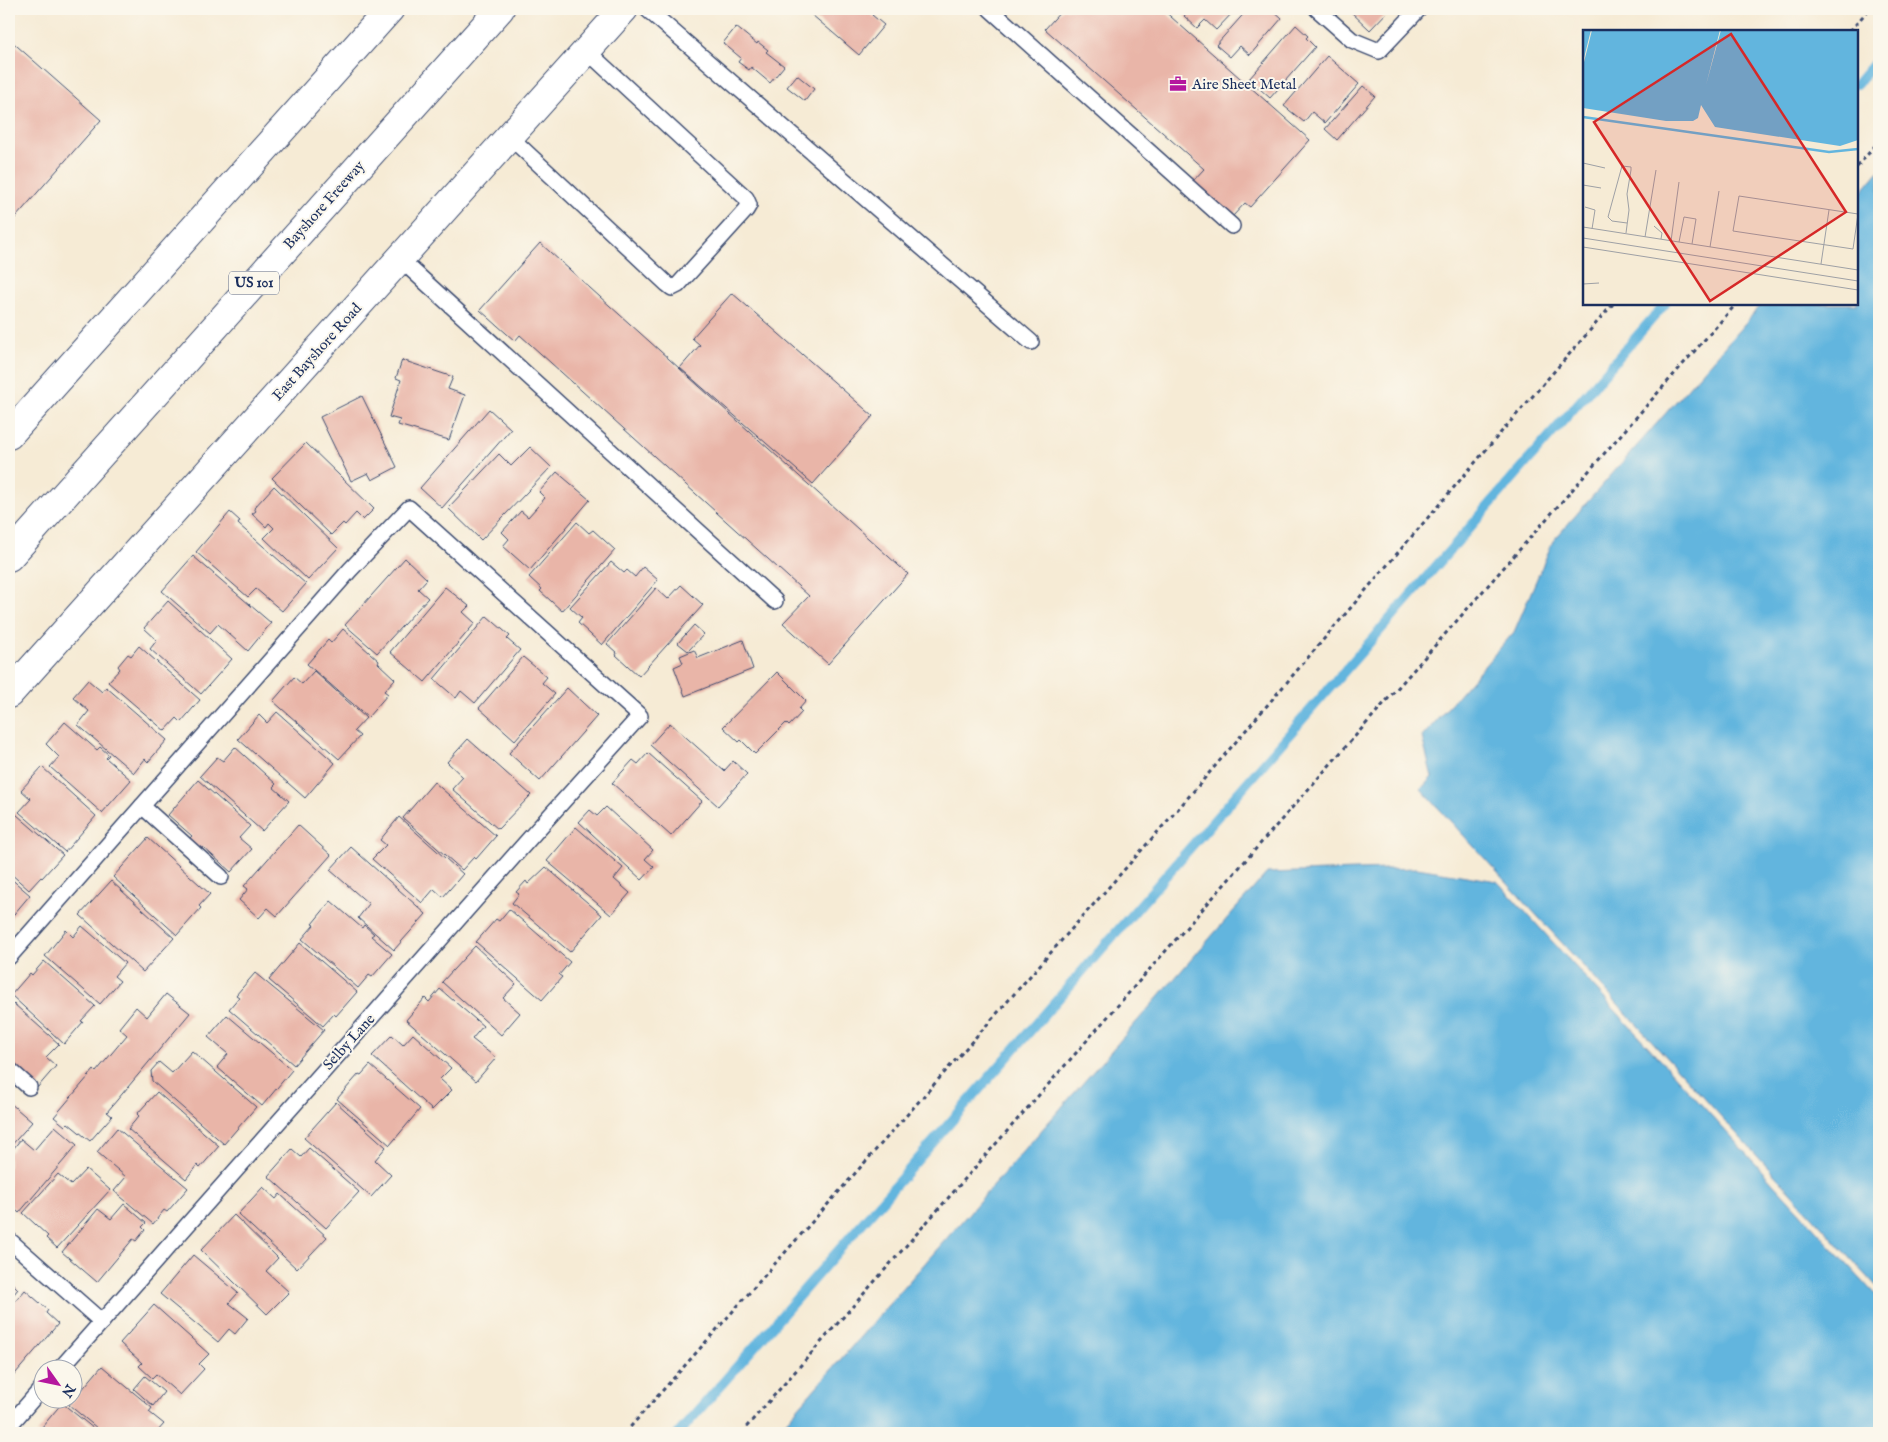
<svg xmlns="http://www.w3.org/2000/svg" width="1888" height="1442" font-family="'IM FELL English',serif">
<style>
.water{fill:#62b5de;stroke:#3e729e}
.lines{fill:none;stroke-linecap:round;stroke-linejoin:round}
.stream{stroke:#62b5de;stroke-width:10}
.building{fill:#e9b5a8}
.service-casing{stroke:#3c4b70;stroke-width:18}
.tertiary-casing{stroke:#3c4b70;stroke-width:30}
.motorway-casing{stroke:#3c4b70;stroke-width:30}
.path{stroke:#3c4b70;stroke-width:3;stroke-dasharray:4 4;stroke-linecap:butt}
.service{stroke:#fff;stroke-width:15}
.tertiary{stroke:#fff;stroke-width:28}
.motorway{stroke:#fff;stroke-width:28}
.labels{text-anchor:middle;dominant-baseline:central;stroke-width:4;stroke-linejoin:round;paint-order:stroke}
.shield{fill:#fbf7ec;stroke:#5e6b89;stroke-width:1}
.shield-label{font-size:14px;font-weight:bold;fill:#1b2f5e}
.poi-label{font-size:15px;fill:#1b2f5e;stroke:#fbf7ec;text-anchor:start}
.street-label{font-size:15px;fill:#1b2f5e;stroke:#fbf7ec}
.inset-river{fill:none;stroke:#62b5de;stroke-width:2.5}
.inset-road{fill:none;stroke:#9ea0a5;stroke-width:1}
.view{fill:#d62828;fill-opacity:0.15;stroke:#d62828;stroke-width:2.5}
.inset-edge{fill:none;stroke:#1b2f5e;stroke-width:2.5}
</style>
<rect width="100%" height="100%" fill="#fbf7ec"/>
<filter id="ink" filterUnits="userSpaceOnUse"><feTurbulence type="fractalNoise" baseFrequency=".02" numOctaves="2"/><feDisplacementMap in="SourceGraphic" scale="10" xChannelSelector="R" yChannelSelector="G"/><feConvolveMatrix kernelMatrix="1 2 1 2 8 2 1 2 1" color-interpolation-filters="sRGB"/></filter>
<filter id="wash" filterUnits="userSpaceOnUse"><feTurbulence type="fractalNoise" baseFrequency=".0096" numOctaves="4" result="noise"/><feDisplacementMap in="SourceGraphic" scale="20" xChannelSelector="R" yChannelSelector="G"/><feGaussianBlur stdDeviation="1.12" result="paint"/><feColorMatrix in="noise" values="0 0 0 0 0 0 0 0 0 0 0 0 0 0 0 0 0 1.4 0 .05"/><feComposite in="paint" operator="in"/></filter>
<g filter="url(#wash)">
<rect width="100%" height="100%" fill="#f6ebd5"/>
<g class="water">
<polygon points="1879,171 1879,1289 1421,789 1432,777 1422,737 1514,632 1553,541 1762,304 1857,304 1857,197"/>
<polygon points="1417,868 1497,881 1879,1299 1879,1433 776,1433 1267,873"/>
</g>
<g class="lines">
<g class="stream">
<polyline points="1857,84 1879,58"/>
<polyline points="679,1433 1665,304"/>
</g>
</g>
<g id="blocks">
<g class="building">
<polygon points="805,9 878,9 872,15 884,25 859,55"/>
<polygon points="1063,9 1162,9 1310,140 1250,207 1245,203 1232,217 1192,182 1204,169 1045,29"/>
<polygon points="1191,9 1236,9 1216,30 1205,20 1197,28 1184,16"/>
<polygon points="1248,9 1272,9 1282,18 1250,55 1240,46 1230,57 1216,45"/>
<polygon points="1350,9 1390,9 1370,30 1349,10"/>
<polygon points="1296,25 1308,36 1306,38 1315,47 1270,98 1249,79"/>
<polygon points="736,27 757,44 758,42 768,50 766,52 784,66 770,83 751,67 749,70 738,62 741,58 723,43"/>
<polygon points="9,39 101,120 9,225"/>
<polygon points="1327,56 1359,84 1325,123 1312,112 1304,122 1284,106"/>
<polygon points="797,75 814,89 805,101 787,87"/>
<polygon points="1363,86 1375,96 1337,140 1325,129"/>
<polygon points="540,243 908,574 828,664 783,623 809,596 520,335 515,341 480,310"/>
<polygon points="732,293 873,416 813,484 680,368 700,345 692,338"/>
<polygon points="402,360 453,377 448,389 465,395 449,440 398,425 400,420 389,417 401,380 396,378"/>
<polygon points="362,396 397,467 372,480 368,473 351,481 320,417"/>
<polygon points="489,409 511,429 442,508 420,488"/>
<polygon points="306,443 374,509 363,520 356,513 345,525 343,523 331,535 272,478"/>
<polygon points="530,447 551,467 481,540 448,508 499,454 511,466"/>
<polygon points="557,472 590,500 530,570 503,546 509,539 502,532 521,511 528,517 545,498 539,492"/>
<polygon points="274,486 338,548 308,580 264,538 274,528 269,523 266,527 252,514 256,511 254,508"/>
<polygon points="230,512 240,521 238,524 306,584 282,611 256,589 248,597 196,552"/>
<polygon points="577,522 589,533 593,530 615,550 562,611 540,591 542,589 529,577"/>
<polygon points="193,556 271,623 248,651 218,624 210,633 162,591"/>
<polygon points="405,558 427,579 418,589 428,598 377,653 345,625"/>
<polygon points="611,562 624,573 627,570 635,577 643,567 658,580 602,645 578,623 582,618 570,607"/>
<polygon points="681,585 703,605 639,676 616,655 617,653 607,644 656,588 668,599"/>
<polygon points="445,587 469,606 463,612 475,623 425,682 390,652"/>
<polygon points="168,601 232,659 201,694 150,649 157,640 144,628"/>
<polygon points="487,616 510,636 507,639 520,650 475,703 461,691 456,698 434,679"/>
<polygon points="694,625 704,634 688,651 678,643"/>
<polygon points="343,629 379,661 378,663 395,679 384,691 388,694 368,717 307,664 328,640 331,643"/>
<polygon points="743,640 753,669 685,696 674,667 683,663 680,656 694,650 698,658"/>
<polygon points="139,646 200,700 181,722 177,718 165,731 108,682 120,669 118,666 128,654 131,656"/>
<polygon points="523,657 547,677 542,683 555,694 515,740 479,708"/>
<polygon points="314,671 366,718 354,731 360,736 339,759 273,701 294,677 302,684"/>
<polygon points="777,672 806,701 799,709 802,712 789,726 786,723 755,754 741,740 739,742 723,727"/>
<polygon points="88,680 102,692 106,687 167,740 148,762 145,759 134,773 78,725 89,711 73,697"/>
<polygon points="567,688 597,716 540,781 509,753"/>
<polygon points="277,712 335,763 305,798 238,739 259,715 267,723"/>
<polygon points="65,722 97,750 100,747 109,755 106,758 131,780 102,813 50,767 59,757 46,744"/>
<polygon points="670,723 724,771 733,761 747,774 718,806 650,745"/>
<polygon points="468,739 531,795 498,829 452,789 463,777 447,762"/>
<polygon points="235,747 276,784 273,787 289,801 262,831 200,776 217,757 223,761"/>
<polygon points="648,753 702,801 671,836 612,783 633,760 638,764"/>
<polygon points="42,767 96,816 65,852 19,812 31,799 21,790"/>
<polygon points="198,780 250,826 239,838 252,849 231,872 203,847 200,851 188,840 192,836 168,815"/>
<polygon points="434,782 496,836 476,859 474,857 462,870 403,818"/>
<polygon points="606,807 653,850 645,859 654,867 642,880 579,822 590,810 597,816"/>
<polygon points="9,808 63,855 42,878 41,877 29,890 9,872"/>
<polygon points="399,817 463,874 443,897 434,889 422,903 372,859 386,845 380,840"/>
<polygon points="298,825 331,855 277,916 268,908 259,918 239,900 248,889 244,886"/>
<polygon points="576,827 623,868 614,879 630,893 611,915 547,861"/>
<polygon points="148,838 210,894 199,906 201,908 177,935 113,877"/>
<polygon points="351,847 426,914 394,950 358,918 369,904 330,870"/>
<polygon points="546,867 602,915 570,952 512,903 519,894 516,892 526,881 528,884"/>
<polygon points="9,877 30,895 9,920"/>
<polygon points="111,881 174,938 143,972 80,915"/>
<polygon points="331,901 362,928 364,925 374,934 371,936 392,954 372,977 369,975 358,988 302,939 314,925 312,924"/>
<polygon points="509,909 570,962 559,975 562,977 542,1000 476,942 496,919 499,921"/>
<polygon points="82,926 125,963 114,976 120,981 100,1004 45,956 66,930 73,937"/>
<polygon points="300,943 357,992 336,1016 334,1014 323,1026 269,980"/>
<polygon points="475,946 516,984 503,998 520,1013 501,1035 442,982"/>
<polygon points="44,961 95,1006 81,1021 83,1022 64,1044 11,995 30,973 32,975"/>
<polygon points="255,973 324,1030 294,1065 229,1009 239,997 236,995"/>
<polygon points="440,989 483,1026 472,1039 496,1058 476,1081 406,1020 425,998 429,1002"/>
<polygon points="166,994 190,1013 107,1112 112,1116 90,1141 68,1123 65,1126 54,1117 94,1070 96,1072 127,1035 119,1028 136,1007 147,1017"/>
<polygon points="14,1004 59,1044 46,1057 56,1066 37,1088 9,1062 9,1010"/>
<polygon points="227,1015 292,1070 262,1106 217,1067 228,1054 208,1037"/>
<polygon points="413,1034 451,1068 440,1079 452,1090 432,1110 372,1056 392,1035 403,1045"/>
<polygon points="192,1051 256,1107 224,1144 152,1081 151,1071 159,1062 172,1073"/>
<polygon points="370,1065 420,1109 390,1145 337,1099 359,1074 361,1075"/>
<polygon points="157,1092 219,1146 200,1168 197,1165 186,1179 128,1129 139,1116 137,1114"/>
<polygon points="9,1102 32,1122 9,1148"/>
<polygon points="336,1102 386,1147 375,1160 391,1175 371,1197 304,1138"/>
<polygon points="55,1126 77,1145 19,1213 9,1204 9,1154 21,1139 34,1150"/>
<polygon points="117,1128 188,1188 167,1212 164,1210 153,1224 114,1191 126,1177 97,1152"/>
<polygon points="309,1148 359,1192 326,1228 268,1176 292,1149 301,1157"/>
<polygon points="86,1169 110,1190 57,1248 46,1238 48,1236 23,1213 58,1174 71,1185"/>
<polygon points="263,1187 276,1199 280,1194 327,1237 297,1269 238,1214"/>
<polygon points="124,1204 146,1223 142,1227 145,1230 136,1241 133,1239 97,1282 62,1252 98,1209 111,1219"/>
<polygon points="234,1215 278,1258 266,1271 289,1292 267,1314 201,1250"/>
<polygon points="193,1255 238,1293 229,1303 248,1318 235,1334 229,1329 218,1342 160,1294"/>
<polygon points="9,1280 18,1289 9,1300"/>
<polygon points="25,1290 48,1310 46,1313 58,1324 9,1381 9,1309"/>
<polygon points="154,1305 209,1354 199,1364 204,1369 180,1395 156,1374 152,1378 139,1366 142,1363 120,1343"/>
<polygon points="102,1366 152,1408 149,1412 164,1424 156,1433 103,1433 69,1405"/>
<polygon points="145,1376 164,1392 153,1406 134,1389"/>
<polygon points="62,1403 99,1433 37,1433"/>
</g>
</g>
</g>
<g filter="url(#ink)">
<use href="#blocks" fill-opacity="0" stroke="#3c4b70" stroke-width="1"/>
<g class="lines">
<g class="service-casing">
<g id="service">
<polyline points="647,9 1031,342"/>
<polyline points="990,9 1232,226"/>
<polyline points="1317,9 1352,40 1379,51 1419,9"/>
<polyline points="510,137 667,284 672,288 678,285 746,210 749,205 746,198 587,51"/>
<polyline points="400,259 775,601"/>
<polyline points="142,806 221,877"/>
<polyline points="9,957 350,570 409,508 640,716 538,829 59,1370"/>
<polyline points="9,1069 29,1087"/>
<polyline points="9,1240 102,1322"/>
<polyline points="9,1426 42,1388"/>
</g>
</g>
<g class="tertiary-casing">
<polyline id="tertiary" points="9,694 624,9"/>
</g>
<g class="motorway-casing">
<g id="motorway">
<polyline points="9,435 390,9"/>
<polyline points="9,557 500,9"/>
</g>
</g>
<g class="path">
<polyline points="1850,31 1869,9"/>
<polyline points="1857,167 1879,141"/>
<polyline points="625,1433 1186,800 1497,437 1613,304"/>
<polyline points="741,1433 1736,304"/>
</g>
<use href="#service" class="service"/>
<use href="#tertiary" class="tertiary"/>
<use href="#motorway" class="motorway"/>
</g>
</g>
<defs>
<g id="office-bare" transform="scale(1.35)"><path d="M-6-3h4V-5.5h4V-3h4V5H-6ZM-1-4.5V-3h2v-1.5ZM-6 0V1H6V0Z" fill="#b5179e" stroke="#fbf7ec" stroke-width="2.5" paint-order="stroke"/></g>
</defs>
<g fill-rule="evenodd">
<use href="#office-bare" x="1178" y="84"/>
</g>
<g class="labels">
<rect class="shield" x="229" y="271.5" width="50" height="23" rx="4"/>
<g class="shield-label">
<text x="254" y="283">US 101</text>
</g>
<g class="poi-label">
<text x="1192" y="84">Aire Sheet Metal</text>
</g>
<g class="street-label">
<text transform="translate(324 205) rotate(-48)">Bayshore Freeway</text>
<text transform="translate(317 352) rotate(-48)">East Bayshore Road</text>
<text transform="translate(349 1042) rotate(-48)">Selby Lane</text>
</g>
</g>
<g transform="translate(1583 30)">
<rect width="275" height="275" fill="#f6ebd5"/>
<path d="M0,0h8l-8,32zM9,0h128l-14,55 15,-55h137v110l-18,6 -125,-19 -14,-22 -3,13 -5,3h-27l-83,-13v-42z" fill="#62b5de"/>
<path class="inset-river" d="M0,87l246,35 29,-3"/>
<path class="inset-road" d="M0,133l22,5M0,155l18,3M156,166l119,18 -5,35 -120,-18zM0,174v20M2,177l10,3 -3,19M71,196l8,7 -1,6M0,197l275,43M43,203l3,-23 -2,-16 4,-24v-3l-9,-1 -14,51 4,4 15,2M62,207l11,-67M0,208l275,43M88,211l8,-59M96,212l5,-25 12,2 -4,25M0,217l275,43M127,217l9,-56M238,234l8,-54M0,254l16,-1"/>
<path class="view" d="M148,4l115,178 -136,89 -116,-179z"/>
<rect width="275" height="275" class="inset-edge"/>
</g>
<rect width="1888" height="1442" fill="none" stroke="#fbf7ec" stroke-width="30"/>
<g transform="translate(58 1384) rotate(123)"><circle r="24" fill="#fbf7ec" stroke="#a1a7b3"/>
<path d="M0-4L9 19L0 12L-9 19Z" fill="#b5179e"/>
<text y="-8" font-size="14" font-weight="bold" text-anchor="middle" fill="#1b2f5e">N</text>
</g>
</svg>
